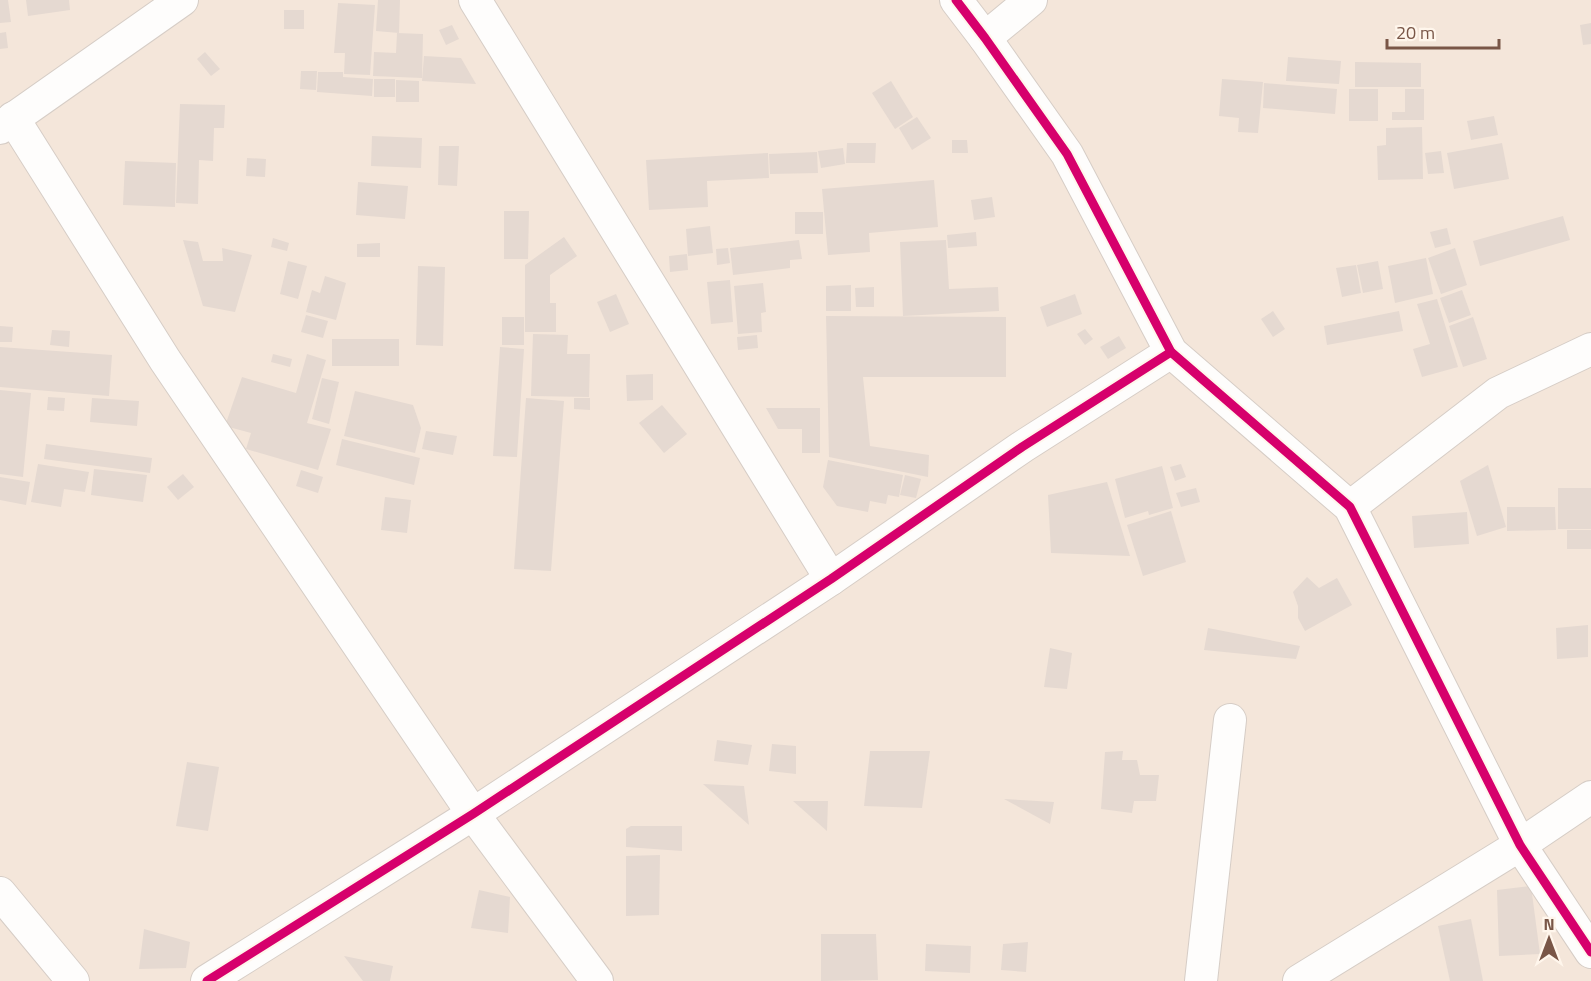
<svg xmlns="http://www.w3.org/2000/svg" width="1591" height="981" font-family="'Titillium Web',sans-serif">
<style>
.residential{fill:#f4e6da}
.building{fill:#e5d9d1}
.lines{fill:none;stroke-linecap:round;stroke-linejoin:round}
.street-casing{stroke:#d6cdc6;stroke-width:34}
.street{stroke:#fefdfc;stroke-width:32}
.cycleway-casing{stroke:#fff6ec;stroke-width:13}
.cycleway{stroke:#d6006c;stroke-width:9}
</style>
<rect width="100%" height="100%" fill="#f8f1ea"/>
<rect class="residential" x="0" y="0" width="1591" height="981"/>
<g class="building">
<polygon points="0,0 8,0 11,22 0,23"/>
<polygon points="26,0 69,0 70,10 28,16"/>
<polygon points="378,0 400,0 399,33 376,31"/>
<polygon points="338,3 375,5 370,75 344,74 345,53 334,53"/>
<rect x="284" y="10" width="20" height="19"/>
<polygon points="1591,23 1591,44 1583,45 1580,25"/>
<polygon points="452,25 459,39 446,45 439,30"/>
<polygon points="6,32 8,48 0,49 0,33"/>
<polygon points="397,33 423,34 422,78 373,76 374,52 396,53"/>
<polygon points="205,52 220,69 211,76 197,59"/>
<polygon points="424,56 461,58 476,84 422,81"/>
<polygon points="1288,57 1341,61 1339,84 1286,81"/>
<polygon points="1355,62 1421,63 1421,87 1355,87"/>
<polygon points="301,71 317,71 316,90 300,89"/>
<polygon points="318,72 343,72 343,77 373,79 372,96 317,92"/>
<rect x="374" y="79" width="21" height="18"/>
<polygon points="1222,79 1263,82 1258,133 1238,132 1239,118 1219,116"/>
<polygon points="396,80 419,81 419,102 396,102"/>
<polygon points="891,81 913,117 895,129 872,93"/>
<polygon points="1264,83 1337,89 1335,114 1263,108"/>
<rect x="1349" y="89" width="29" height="32"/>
<polygon points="1405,89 1424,89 1424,120 1392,120 1392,112 1405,112"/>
<polygon points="180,104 225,105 224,128 214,128 213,161 199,160 198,204 176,203"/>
<polygon points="1494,116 1498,135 1471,140 1467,121"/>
<polygon points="917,117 931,138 912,150 899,128"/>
<polygon points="1422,127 1423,179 1378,180 1377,146 1386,145 1386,128"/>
<polygon points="372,136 422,138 421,168 371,166"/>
<polygon points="952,140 967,140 968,153 952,153"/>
<polygon points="847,143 876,143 875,163 846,163"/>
<polygon points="1502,143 1509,179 1454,189 1447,153"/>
<polygon points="439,146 459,146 457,186 438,185"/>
<polygon points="843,148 845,164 821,168 818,151"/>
<polygon points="1441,151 1444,173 1428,174 1425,153"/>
<polygon points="817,152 818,173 770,174 769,154"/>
<polygon points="768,153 769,178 707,181 708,207 649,210 646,160"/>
<polygon points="247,158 266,159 265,177 246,176"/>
<polygon points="125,161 176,163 175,207 123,205"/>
<polygon points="934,180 938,227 869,233 870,252 828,255 822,189"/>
<polygon points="358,182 408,186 405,219 356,215"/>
<polygon points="992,197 995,217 974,220 971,200"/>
<polygon points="504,211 529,211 528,259 504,259"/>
<rect x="795" y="212" width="28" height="22"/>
<polygon points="1563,216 1570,240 1480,266 1473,241"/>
<polygon points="710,226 713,253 688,256 686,229"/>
<polygon points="1447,228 1451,244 1435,248 1430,232"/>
<polygon points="976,232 977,246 948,248 947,235"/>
<polygon points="564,237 577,256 550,275 550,303 556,303 556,332 525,332 525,265"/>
<polygon points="273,238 289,243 287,251 271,247"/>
<polygon points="183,240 198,242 203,261 223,261 222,248 252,255 235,312 203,306"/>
<polygon points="799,240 802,259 790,260 790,268 733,275 730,248"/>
<polygon points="946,240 949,289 998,287 999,311 903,316 900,242"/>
<polygon points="380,243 380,257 357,257 357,244"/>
<polygon points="728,248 730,263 717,265 716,249"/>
<polygon points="1455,248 1467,285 1441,294 1428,258"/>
<polygon points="687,254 688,270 670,272 669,256"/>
<polygon points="1426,258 1433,294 1395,303 1388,266"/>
<polygon points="288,261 307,266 298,299 280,294"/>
<polygon points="1378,261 1383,289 1363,293 1357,265"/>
<polygon points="1356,265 1361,293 1342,297 1336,268"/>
<polygon points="418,266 445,267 443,346 416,345"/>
<polygon points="325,276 346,283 336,320 306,312 312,290 320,293"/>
<polygon points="730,280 733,322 711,324 707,282"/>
<polygon points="763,283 766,312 761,313 762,332 738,334 734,286"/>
<polygon points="851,285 851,311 826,311 826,286"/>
<polygon points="874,287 874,307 856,307 855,288"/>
<polygon points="1462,290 1471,315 1449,323 1440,298"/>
<polygon points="616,294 629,324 610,332 597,302"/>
<polygon points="1075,294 1082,314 1047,327 1040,307"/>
<polygon points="1437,299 1458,367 1422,377 1413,349 1430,344 1417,304"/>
<polygon points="1273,311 1285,329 1273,337 1261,319"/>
<polygon points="1399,311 1403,331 1327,345 1324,326"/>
<polygon points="306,315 328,321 323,338 301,332"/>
<polygon points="826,316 1006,317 1006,377 863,377 870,446 929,455 928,477 829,457"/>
<rect x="502" y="317" width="22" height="28"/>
<polygon points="1473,317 1487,359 1463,367 1449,326"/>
<polygon points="0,326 13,327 12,342 0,342"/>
<polygon points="1085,329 1093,339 1085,345 1077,334"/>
<polygon points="52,330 70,331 69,347 50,345"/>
<polygon points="533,334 568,335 567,354 590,354 589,397 531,396"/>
<polygon points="757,335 758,348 738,350 737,337"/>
<polygon points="1119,336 1126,348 1108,359 1100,347"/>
<rect x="332" y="339" width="67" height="27"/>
<polygon points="0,347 112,355 109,396 0,387"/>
<polygon points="500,347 524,349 517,457 493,456"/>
<polygon points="273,354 292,359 290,367 271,362"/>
<polygon points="307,354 326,360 307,423 331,429 318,470 246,449 251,433 225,426 242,377 296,393"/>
<polygon points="653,374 653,400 627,401 626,375"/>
<polygon points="322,378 339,382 329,424 312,419"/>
<polygon points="0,390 31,393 23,477 0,474"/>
<polygon points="355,391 413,405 421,428 415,453 344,436"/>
<polygon points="48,397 65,398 64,411 47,410"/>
<polygon points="92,398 139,401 137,426 90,422"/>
<polygon points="526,398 564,401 551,571 514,569"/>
<polygon points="574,398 590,398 590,410 574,409"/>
<polygon points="662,405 687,434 664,453 639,423"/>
<polygon points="766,408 820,408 820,453 802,453 802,429 778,429"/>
<polygon points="426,431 457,436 453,455 422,449"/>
<polygon points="342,439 420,458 414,485 336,465"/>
<polygon points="46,444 152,458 150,473 44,459"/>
<polygon points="828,460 903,475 899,497 888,495 886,504 870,501 868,512 837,506 823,487"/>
<polygon points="38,464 89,472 85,492 64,489 61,507 31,502"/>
<polygon points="1181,464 1186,477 1175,481 1170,467"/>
<polygon points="1488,465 1506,527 1477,536 1460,481"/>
<polygon points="1162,466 1173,508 1149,515 1148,511 1125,518 1115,479"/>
<polygon points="94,469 147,475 143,502 91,495"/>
<polygon points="301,470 323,477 318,493 296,486"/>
<polygon points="183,474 194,487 178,500 167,487"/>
<polygon points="905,475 921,479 916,498 900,495"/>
<polygon points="0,477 30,482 26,505 0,500"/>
<polygon points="1107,482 1130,556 1051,553 1048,495"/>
<polygon points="1196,488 1200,502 1181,507 1176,493"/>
<rect x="1558" y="488" width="33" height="41"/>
<polygon points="385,497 411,500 407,533 381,530"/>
<polygon points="1507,507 1555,507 1556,530 1507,531"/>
<polygon points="1171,511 1186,562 1143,576 1127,525"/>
<polygon points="1467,512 1469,544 1414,548 1412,516"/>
<rect x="1567" y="530" width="24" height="19"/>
<polygon points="1307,577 1319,588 1337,578 1352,605 1305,631 1298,618 1298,606 1293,592"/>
<polygon points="1588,625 1588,657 1557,659 1556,628"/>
<polygon points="1208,628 1300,646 1296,659 1204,650"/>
<polygon points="1050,648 1072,653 1067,689 1044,687"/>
<polygon points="717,740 752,745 748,765 714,761"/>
<polygon points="772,744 796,746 796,774 769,771"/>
<polygon points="870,751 930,751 922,808 864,806"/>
<polygon points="1123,751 1122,760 1137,760 1140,775 1159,775 1156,801 1134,801 1132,813 1101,809 1105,752"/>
<polygon points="187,762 219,767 208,831 176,826"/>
<polygon points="703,784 744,786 749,825"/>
<polygon points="1004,799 1054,802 1050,824"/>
<polygon points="793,801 828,801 827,831"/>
<polygon points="631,826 682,826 682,851 626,847 626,829"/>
<polygon points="660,855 659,915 626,916 626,856"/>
<polygon points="1531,886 1540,954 1499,956 1497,890"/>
<polygon points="479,890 510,897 508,933 471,928"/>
<polygon points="1471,919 1483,981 1450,981 1438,926"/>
<polygon points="144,929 190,942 186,968 139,969"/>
<polygon points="821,934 876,934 878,980 821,981"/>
<polygon points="1028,942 1026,972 1001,970 1003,944"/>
<polygon points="926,944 971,946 970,973 925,971"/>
<polygon points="344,956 393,966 390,981 363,981"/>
</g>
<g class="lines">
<g class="street-casing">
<g id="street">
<polyline points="475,0 831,579"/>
<polyline points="956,0 985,38 1067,154 1171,352 1350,507 1520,845 1591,952"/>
<polyline points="985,38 1031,0"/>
<polyline points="13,118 165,360 473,814 597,981"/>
<polyline points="0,128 182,0"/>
<polyline points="1350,507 1498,393 1591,349"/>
<polyline points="0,893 73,981"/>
<polyline points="207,981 473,814 831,579 1022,447 1171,352"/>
<polyline points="1201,981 1230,720"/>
<polyline points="1299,981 1520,845 1591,797"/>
</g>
</g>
<use href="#street" class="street"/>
<g class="cycleway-casing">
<g id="cycleway">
<polyline points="956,0 985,38 1067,154 1171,352 1350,507 1520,845 1591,952"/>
<polyline points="207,981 473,814 831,579 1022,447 1171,352"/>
</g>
</g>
<use href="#cycleway" class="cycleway"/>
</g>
<g transform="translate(1549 939)" stroke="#fff6ec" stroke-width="4.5" paint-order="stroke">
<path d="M0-4.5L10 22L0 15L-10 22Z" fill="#795647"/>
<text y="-9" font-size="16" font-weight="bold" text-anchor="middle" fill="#795647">N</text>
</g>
<path d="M1387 39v9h112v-9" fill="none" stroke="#795647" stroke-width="3"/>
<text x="1396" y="39" font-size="18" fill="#795647" stroke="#fff6ec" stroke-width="4.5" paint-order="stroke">20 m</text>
</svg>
